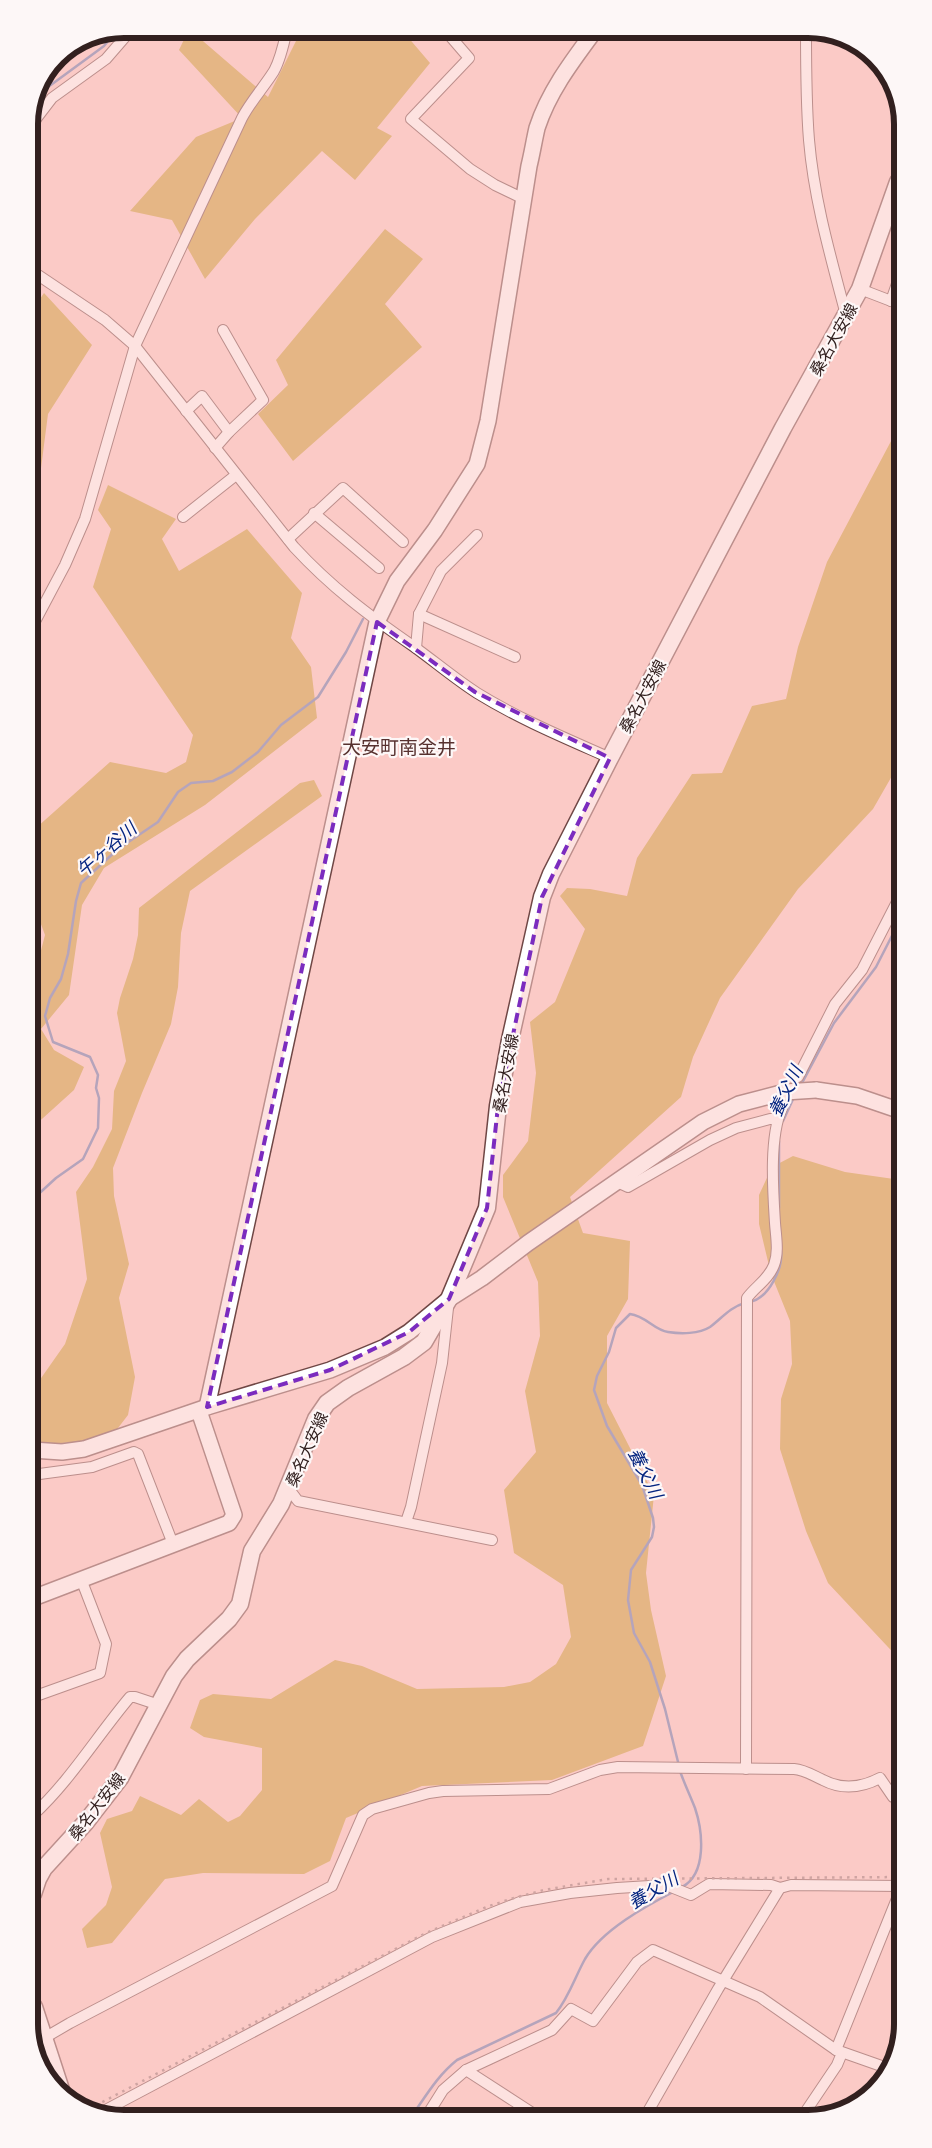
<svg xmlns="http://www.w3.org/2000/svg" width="932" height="2148" font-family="'Exo 2','Noto Sans JP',sans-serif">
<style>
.forest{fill:#ca9d37}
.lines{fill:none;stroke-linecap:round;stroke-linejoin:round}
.stream{stroke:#6076ae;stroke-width:2.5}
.street-casing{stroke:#6f4745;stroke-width:12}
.secondary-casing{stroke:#6f4745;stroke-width:18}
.primary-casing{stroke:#6f4745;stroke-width:19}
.street{stroke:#fff;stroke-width:10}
.secondary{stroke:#fff;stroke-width:15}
.primary{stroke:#fff;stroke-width:16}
.rail{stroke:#997775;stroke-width:2.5;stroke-dasharray:2.5 5;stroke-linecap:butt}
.secondary-bridge-casing{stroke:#6f4745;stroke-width:18;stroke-linecap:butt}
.secondary-bridge{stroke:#fff;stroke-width:15}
.marked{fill:none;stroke:#7b2cbf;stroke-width:4;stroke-dasharray:10 6;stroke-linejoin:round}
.labels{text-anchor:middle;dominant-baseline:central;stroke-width:4.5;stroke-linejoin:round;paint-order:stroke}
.street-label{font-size:16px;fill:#32201f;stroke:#fdf7f7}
.water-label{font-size:18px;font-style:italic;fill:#042480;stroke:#fdf7f7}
.quarter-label{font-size:19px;fill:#57312f;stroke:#fdf7f7}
.rim{fill:none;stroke:#32201f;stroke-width:6}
</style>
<rect width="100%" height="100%" fill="#fbcac6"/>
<g class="forest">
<polygon points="189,29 268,97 302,29 401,29 430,63 377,128 392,136 355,180 322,151 255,219 205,279 172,220 130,211 196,137 242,118 179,50"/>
<polygon points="385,229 423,259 385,304 422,347 293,461 258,414 288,385 276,360"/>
<polygon points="44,293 92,345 48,414 36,507 30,515 29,315"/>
<polygon points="899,426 900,762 873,809 798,889 720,998 693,1057 681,1097 570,1197 583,1233 630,1241 628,1299 607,1336 607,1403 654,1495 646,1573 651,1610 666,1676 643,1746 552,1780 422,1786 346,1818 330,1861 304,1874 203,1873 165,1879 112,1943 87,1948 82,1929 106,1905 112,1887 100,1833 107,1819 132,1811 140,1796 181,1815 199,1799 228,1822 240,1816 262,1790 262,1748 204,1737 190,1728 200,1700 213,1694 271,1699 335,1660 362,1666 417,1689 504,1687 530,1682 556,1664 571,1637 563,1585 514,1553 504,1490 536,1452 525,1391 540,1336 538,1282 503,1197 503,1175 528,1141 536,1073 530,1022 555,1002 585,929 560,896 567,888 590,889 627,896 637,858 692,774 722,773 752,706 786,699 798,647 827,562"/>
<polygon points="108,485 176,519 162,539 179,571 247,529 302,593 291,638 311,667 317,718 205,805 104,868 82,905 69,995 41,1029 54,1050 84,1067 74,1090 32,1128 31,989 45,935 31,897 31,842 36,828 110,762 166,773 186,762 193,735 93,587 111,529 98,510"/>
<polygon points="314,780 322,796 190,891 181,933 178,987 171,1024 142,1093 113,1168 114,1196 129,1264 119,1298 135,1377 128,1415 108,1441 37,1444 32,1450 32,1391 65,1344 87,1279 76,1192 93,1167 112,1129 114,1091 126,1061 117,1013 120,998 133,959 138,935 139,908 300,783"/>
<polygon points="793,1156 845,1172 901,1180 902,1662 828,1583 806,1531 780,1449 781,1399 792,1364 790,1321 771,1274 759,1224 759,1195 772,1167"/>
</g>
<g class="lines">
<g class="stream">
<polyline points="34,106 44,90 104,46 117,30"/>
<polyline points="801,1085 834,1023 876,967 900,920"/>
<polyline points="783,1121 794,1097"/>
<polyline points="32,1200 56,1178 83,1159 98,1128 99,1098 96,1088 98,1075 90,1057 53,1042 45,1016 50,998 61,979 68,954 76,901 81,883 118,849 158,822 178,792 191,783 213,781 232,772 258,752 281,725 318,697 346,652 363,619"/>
<polyline points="779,1208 779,1141"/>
<path d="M750,1302c19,-4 33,-34 31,-51"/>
<path d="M679,1766l-14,-57 -15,-47 -16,-29 -6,-33 3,-30 21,-33 2,-10 -1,-9 -11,-33 -35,-59 -13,-36 3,-14 12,-24 7,-24 14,-14c16,2 24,16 38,18 13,2 31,2 42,-5 12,-9 20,-20 35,-24"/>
<path d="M680,1771c4,12 10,24 15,37 8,24 12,66 -13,79"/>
<path d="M411,2117c15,-21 26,-41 46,-57l99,-47c13,-16 19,-36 29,-54 17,-29 61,-53 90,-68"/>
</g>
<g class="street-casing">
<g id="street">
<polyline points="444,29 469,58 411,119 470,169 495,185 524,199"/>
<path d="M806,29c0,37 0,74 3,111 5,60 22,118 37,175"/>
<polyline points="29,128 52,98 106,59 132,29"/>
<polyline points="886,216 898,220"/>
<path d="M29,269l76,51 30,26 159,201c37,40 74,68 119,99 21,15 42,33 64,47 42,26 88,45 133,65"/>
<polyline points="860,289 899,304"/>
<polyline points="891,301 899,278"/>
<polyline points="186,411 202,396 229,432"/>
<polyline points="215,448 229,432 263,400 223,330"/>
<polyline points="314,513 379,568"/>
<polyline points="183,517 236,475"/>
<polyline points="288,539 343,488 403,542"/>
<polyline points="419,614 515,657"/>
<path d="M30,631l35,-66 20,-46 50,-173 107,-228c9,-17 22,-31 32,-47 7,-13 10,-28 13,-42"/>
<polyline points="416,648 419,614 441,571 477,535"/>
<polyline points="798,1077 835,1004 862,970 900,896"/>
<polyline points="617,1182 628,1187 710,1140 736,1128 770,1119 777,1119"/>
<polyline points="32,1475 92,1467 134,1452 138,1454 173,1544"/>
<polyline points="289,1489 298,1501 492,1540"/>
<polyline points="406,1522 411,1507 442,1363 448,1308"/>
<polyline points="33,1697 100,1673 106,1644 81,1579"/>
<path d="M746,1769l1,-471c9,-12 21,-18 27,-33 5,-13 2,-28 1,-42 -2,-32 -6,-86 7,-115"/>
<path d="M33,1815c37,-34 64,-79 97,-118h5l24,8"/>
<path d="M34,2044l36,-21 262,-137 31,-71 9,-6 57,-16 14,-2 106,-2 51,-19 18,-3 176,2c11,1 18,6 29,11 19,10 38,8 57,-2l13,19 10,3"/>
<polyline points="836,2050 902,1886"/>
<polyline points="466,2070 537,2116"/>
<polyline points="100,2113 432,1937 520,1902 570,1893 617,1888 666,1885 691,1895 709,1884 771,1885 780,1888"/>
<polyline points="804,2114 837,2065 842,2053"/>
<polyline points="646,2115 718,1989 780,1888 791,1885 903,1886"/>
<polyline points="426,2117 443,2090 466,2070 552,2030 571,2009 593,2021 637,1962 653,1950 760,1997 836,2050 890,2069"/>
</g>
</g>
<g class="secondary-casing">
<g id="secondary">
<polyline points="816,1090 857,1096 901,1111"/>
<path d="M207,1407l170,-785 20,-41 38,-51 42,-66 11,-43 41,-255c3,-12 5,-25 8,-38 12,-37 36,-68 59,-99"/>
<polyline points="32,1450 62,1452 84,1449 207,1407 330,1370 385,1347 409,1332 449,1299 482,1278 528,1243 703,1122 739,1104 785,1092"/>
<polyline points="33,1598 229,1523 234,1515 199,1411"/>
</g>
</g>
<g class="primary-casing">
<g id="primary">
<polyline points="33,1894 38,1879 44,1868 86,1822 120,1778 174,1676 187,1659 229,1619 240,1604 252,1551 281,1504 316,1419 327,1403 348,1388 404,1357 424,1342 449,1299 487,1208 498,1106 510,1040 542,897 551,874 610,758 783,428 860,289 898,182"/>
<polyline points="34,2007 63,2096"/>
</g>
</g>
<use href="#street" class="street"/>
<use href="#secondary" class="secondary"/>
<use href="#primary" class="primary"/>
<polyline class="rail" points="89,2109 426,1933 489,1906 514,1898 544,1890 608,1879 903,1877"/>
<g class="secondary-bridge-casing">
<polyline id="secondary-bridge" points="785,1092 816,1090"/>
</g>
<use href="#secondary-bridge" class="secondary-bridge"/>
</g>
<path d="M0 0H932V2148H0ZM377,622l98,70 135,66 -68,139 -44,209 -11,102 -38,91 -40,33 -79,38 -123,37z" fill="#fbcac6" fill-opacity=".55" fill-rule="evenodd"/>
<path class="marked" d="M377,622l98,70 135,66 -68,139 -44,209 -11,102 -38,91 -40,33 -79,38 -123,37z"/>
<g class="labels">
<g class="street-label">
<text transform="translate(833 339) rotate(-61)">桑名大安線</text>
<text transform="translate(642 696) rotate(-62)">桑名大安線</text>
<text transform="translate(505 1073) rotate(-80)">桑名大安線</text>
<text transform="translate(306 1449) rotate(-66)">桑名大安線</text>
<text transform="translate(96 1806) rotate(-52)">桑名大安線</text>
</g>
<g class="water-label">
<text transform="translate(106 849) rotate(-41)">午ヶ谷川</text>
<text transform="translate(785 1091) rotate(-64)">養父川</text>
<text transform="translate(646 1473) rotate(64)">養父川</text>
<text transform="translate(653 1890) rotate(-30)">養父川</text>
</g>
<g class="quarter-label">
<text x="399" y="746">大安町南金井</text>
</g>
</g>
<path d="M0 0H932V2148H0ZM124 38H808A86 86 0 0 1 894 124V2024A86 86 0 0 1 808 2110H124A86 86 0 0 1 38 2024V124A86 86 0 0 1 124 38Z" fill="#fdf7f7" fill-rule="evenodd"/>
<path class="rim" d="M124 38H808A86 86 0 0 1 894 124V2024A86 86 0 0 1 808 2110H124A86 86 0 0 1 38 2024V124A86 86 0 0 1 124 38Z"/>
</svg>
